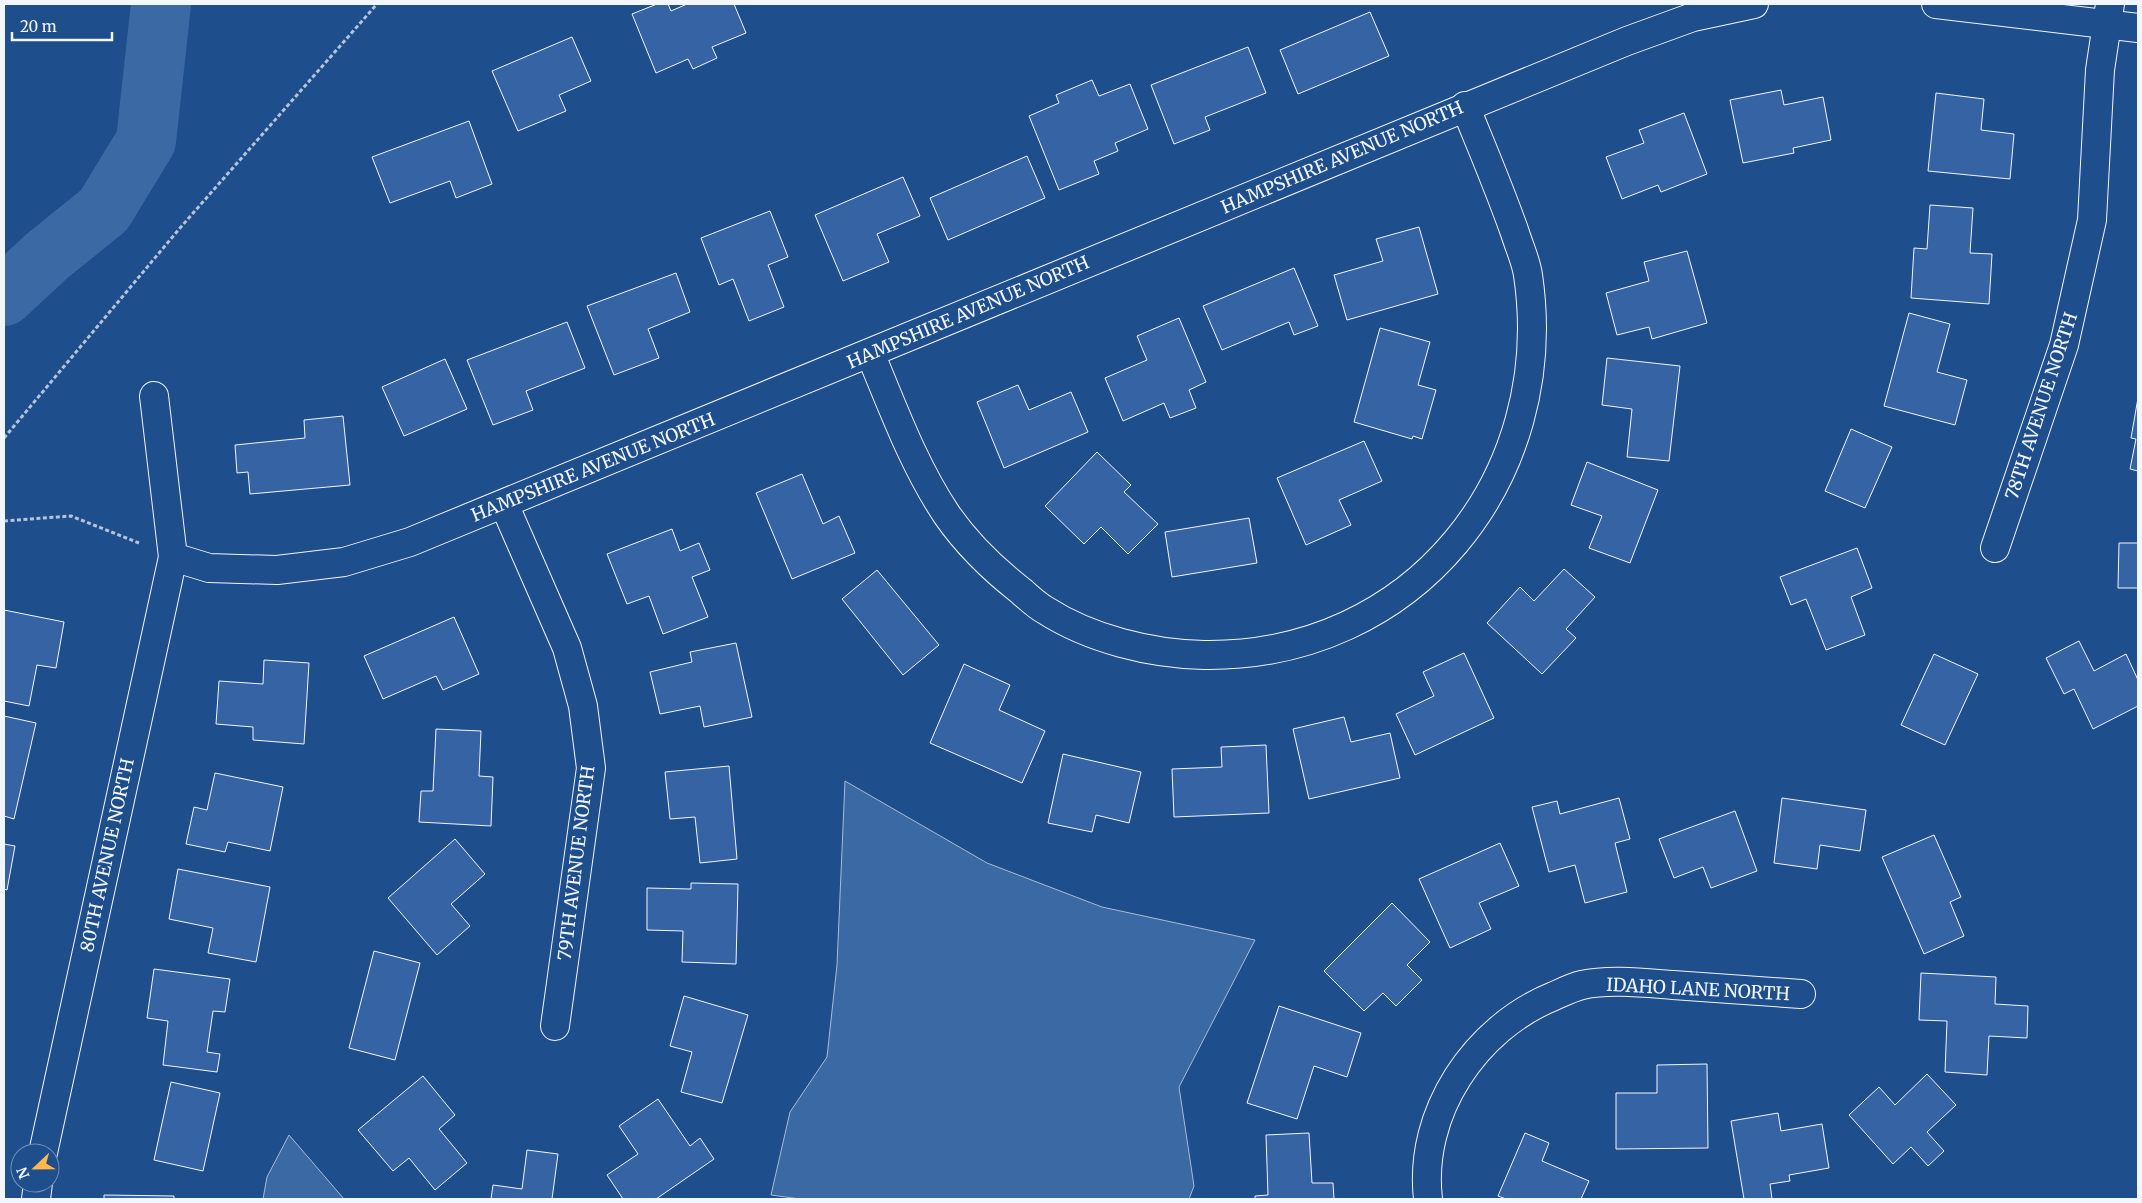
<svg xmlns="http://www.w3.org/2000/svg" width="2142" height="1203" font-family="Merriweather,serif">
<style>
.water{fill:#3b69a3;stroke:#a8bbd7}
.lines{fill:none;stroke-linecap:round;stroke-linejoin:round}
.river{stroke:#3b69a3;stroke-width:60}
.building{fill:#3563a3;stroke:#f2f6ff}
.minor-casing{stroke:#f2f6ff;stroke-width:30}
.path{stroke:#b3c4dc;stroke-width:3;stroke-dasharray:4 2.5;stroke-linecap:butt}
.minor{stroke:#1f4e8c;stroke-width:28}
.labels{text-anchor:middle;dominant-baseline:central;stroke-width:4;stroke-linejoin:round;paint-order:stroke}
.street-label{font-size:18px;fill:#f2f6ff;stroke:#1f4e8c}
</style>
<rect width="100%" height="100%" fill="#1f4e8c"/>
<g class="water">
<polygon points="845,781 987,863 1102,907 1255,940 1179,1087 1194,1186 1189,1199 800,1199 771,1195 790,1112 827,1057 837,965"/>
<polygon points="289,1135 344,1199 263,1199 267,1177"/>
</g>
<g class="lines">
<polyline class="river" points="4,296 47,256 104,210 146,141 161,4"/>
</g>
<g class="building">
<polygon points="657,4 668,4 671,11 687,4 734,4 746,33 712,47 717,58 693,69 688,59 656,73 632,14"/>
<polygon points="1370,12 1389,56 1298,94 1280,50"/>
<polygon points="572,37 591,81 559,95 566,111 518,131 492,71"/>
<polygon points="1248,47 1266,93 1205,117 1210,130 1174,144 1151,85"/>
<polygon points="1092,80 1099,96 1130,84 1148,129 1115,143 1118,151 1094,161 1099,174 1059,190 1029,116 1059,103 1056,95"/>
<polygon points="1781,90 1784,105 1823,97 1831,140 1793,148 1794,153 1743,163 1730,100"/>
<polygon points="1936,93 1984,99 1981,130 2014,134 2010,179 1928,171"/>
<polygon points="1684,113 1707,174 1661,192 1658,185 1622,199 1606,157 1644,143 1639,130"/>
<polygon points="469,121 492,184 456,198 450,181 390,203 372,157"/>
<polygon points="1027,156 1045,198 948,240 930,198"/>
<polygon points="903,177 920,216 877,234 889,262 843,281 815,215"/>
<polygon points="1930,205 1973,208 1970,253 1992,254 1989,304 1911,298 1914,248 1927,249"/>
<polygon points="770,211 788,257 768,265 784,307 749,321 733,279 719,285 701,238"/>
<polygon points="1419,227 1438,294 1347,320 1334,275 1383,261 1376,239"/>
<polygon points="1687,251 1707,323 1652,339 1649,327 1617,335 1606,293 1649,281 1644,262"/>
<polygon points="1294,268 1318,326 1294,335 1289,322 1222,350 1203,306"/>
<polygon points="676,273 690,312 648,329 659,358 614,375 587,306"/>
<polygon points="1909,313 1950,324 1937,372 1967,380 1955,425 1884,406"/>
<polygon points="1179,318 1206,382 1189,390 1196,408 1170,418 1164,403 1123,421 1105,378 1147,360 1137,336"/>
<polygon points="567,322 585,368 526,391 533,410 493,425 467,360"/>
<polygon points="1380,328 1430,342 1418,385 1436,390 1422,439 1413,436 1412,439 1354,422"/>
<polygon points="1607,358 1680,366 1669,461 1627,457 1632,409 1602,405"/>
<polygon points="445,359 467,409 404,436 382,387"/>
<polygon points="1018,385 1029,410 1071,392 1088,432 1004,468 977,402"/>
<polygon points="2138,398 2138,471 2130,469 2136,439 2131,438"/>
<polygon points="343,416 350,485 250,494 248,472 237,473 235,445 305,438 304,420"/>
<polygon points="1851,429 1892,447 1865,508 1825,491"/>
<polygon points="1364,441 1382,481 1339,500 1351,525 1306,545 1277,478"/>
<polygon points="1097,452 1131,485 1124,492 1158,524 1128,554 1101,527 1084,544 1045,506"/>
<polygon points="1587,462 1658,490 1630,563 1589,548 1602,516 1571,505"/>
<polygon points="802,474 823,524 839,516 855,553 792,579 756,493"/>
<polygon points="1249,518 1257,563 1172,577 1165,532"/>
<polygon points="672,529 680,551 699,543 710,570 692,577 708,617 663,634 649,596 627,604 607,554"/>
<polygon points="2119,543 2138,543 2138,588 2118,588"/>
<polygon points="1857,548 1872,588 1851,597 1865,635 1826,650 1806,599 1791,605 1780,577"/>
<polygon points="1564,569 1595,597 1566,629 1576,638 1542,674 1487,623 1520,587 1534,601"/>
<polygon points="877,570 939,645 903,675 842,599"/>
<polygon points="4,610 64,622 56,668 37,665 29,706 4,701"/>
<polygon points="454,617 479,674 443,690 436,676 383,699 364,656"/>
<polygon points="2079,641 2094,671 2126,654 2138,680 2138,706 2093,729 2074,689 2064,694 2046,658"/>
<polygon points="736,643 752,717 704,727 700,706 660,714 650,672 692,662 690,652"/>
<polygon points="1464,653 1494,718 1415,755 1396,714 1434,696 1423,672"/>
<polygon points="1934,654 1978,674 1945,745 1901,725"/>
<polygon points="264,660 309,663 304,744 253,740 253,727 216,724 219,681 263,684"/>
<polygon points="964,664 1010,685 999,710 1045,731 1022,783 930,743"/>
<polygon points="4,716 36,723 14,819 4,816"/>
<polygon points="1344,717 1351,742 1390,733 1400,778 1309,799 1293,729"/>
<polygon points="436,729 481,731 479,776 493,777 491,826 419,822 421,791 433,791"/>
<polygon points="1266,745 1269,813 1174,817 1172,769 1222,767 1221,747"/>
<polygon points="1063,754 1141,772 1129,823 1096,815 1092,832 1048,823"/>
<polygon points="729,766 737,859 700,863 695,817 670,819 665,772"/>
<polygon points="215,773 283,787 270,851 228,842 225,852 186,844 194,807 207,810"/>
<polygon points="1619,798 1630,839 1615,843 1627,892 1585,903 1575,865 1549,872 1532,807 1557,801 1560,814"/>
<polygon points="1782,798 1866,810 1860,851 1820,845 1817,869 1774,863"/>
<polygon points="1735,811 1757,871 1711,888 1703,867 1674,878 1659,839"/>
<polygon points="1934,835 1961,897 1950,902 1964,936 1924,954 1882,857"/>
<polygon points="455,839 485,874 451,904 470,926 437,955 388,898"/>
<polygon points="1500,843 1519,886 1479,903 1491,929 1450,948 1419,879"/>
<polygon points="4,844 15,846 7,890 4,889"/>
<polygon points="178,869 270,887 256,962 208,953 213,928 169,919"/>
<polygon points="691,883 738,884 736,964 682,962 683,931 647,930 647,888 691,889"/>
<polygon points="1392,903 1430,942 1407,965 1422,980 1396,1006 1383,993 1364,1011 1324,971"/>
<polygon points="374,951 420,963 395,1060 349,1048"/>
<polygon points="154,969 230,979 225,1012 213,1011 207,1052 220,1054 217,1072 163,1065 168,1021 147,1018"/>
<polygon points="1921,973 1996,977 1995,1004 2028,1006 2027,1038 1989,1036 1987,1075 1945,1072 1947,1021 1919,1020"/>
<polygon points="684,996 748,1015 722,1103 681,1092 692,1052 670,1046"/>
<polygon points="1279,1006 1361,1033 1347,1077 1314,1066 1297,1119 1247,1103"/>
<polygon points="1707,1064 1708,1148 1616,1149 1616,1093 1657,1093 1657,1065"/>
<polygon points="1927,1074 1956,1105 1927,1132 1944,1151 1928,1166 1911,1147 1893,1164 1849,1115 1879,1087 1895,1105"/>
<polygon points="423,1076 455,1115 439,1129 467,1163 435,1190 409,1158 393,1171 358,1130"/>
<polygon points="171,1082 220,1093 203,1171 154,1160"/>
<polygon points="658,1099 690,1146 700,1138 714,1159 656,1199 623,1199 607,1175 638,1154 619,1126"/>
<polygon points="1778,1113 1781,1131 1822,1124 1829,1168 1789,1175 1790,1181 1770,1184 1772,1199 1744,1199 1731,1121"/>
<polygon points="1309,1133 1312,1183 1333,1183 1334,1199 1255,1199 1255,1196 1268,1195 1266,1135"/>
<polygon points="1525,1133 1549,1143 1542,1161 1589,1181 1581,1199 1506,1199 1498,1196"/>
<polygon points="527,1150 558,1154 552,1199 491,1199 493,1185 522,1189"/>
<polygon points="104,1195 174,1196 174,1199 104,1199"/>
</g>
<g class="lines">
<g class="minor-casing">
<g id="minor">
<polyline points="1936,4 2138,28"/>
<path d="M870,353c23,55 44,113 77,162 20,29 46,54 74,76 7,6 15,14 24,19 45,29 106,44 159,45 209,3 354,-177 324,-380 -2,-14 -9,-29 -13,-42 -15,-43 -33,-85 -50,-127"/>
<polyline points="504,504 567,648 583,706 591,768 555,1026"/>
<polyline points="1995,548 2064,345 2092,220 2100,70 2110,4"/>
<polyline points="173,557 209,568 277,570 344,562 410,542 1627,41 1693,17 1754,4"/>
<polyline points="43,1153 173,557 154,396"/>
<polyline points="36,1199 38,1183"/>
<path d="M1428,1199c-10,-86 47,-171 126,-203 9,-4 19,-9 28,-11 27,-6 63,-2 91,0 43,3 85,6 128,9"/>
</g>
</g>
<g class="path">
<polyline points="4,438 180,228 377,4"/>
<polyline points="4,521 71,516 139,543"/>
</g>
<use href="#minor" class="minor"/>
</g>
<g class="labels">
<g class="street-label">
<text transform="translate(1342 157) rotate(-23)">HAMPSHIRE AVENUE NORTH</text>
<text transform="translate(968 312) rotate(-23)">HAMPSHIRE AVENUE NORTH</text>
<text transform="translate(2041 406) rotate(-72)">78TH AVENUE NORTH</text>
<text transform="translate(593 467) rotate(-22)">HAMPSHIRE AVENUE NORTH</text>
<text transform="translate(107 855) rotate(-78)">80TH AVENUE NORTH</text>
<text transform="translate(576 863) rotate(-83)">79TH AVENUE NORTH</text>
<text transform="translate(1698 989) rotate(3)">IDAHO LANE NORTH</text>
</g>
</g>
<rect width="2142" height="1203" fill="none" stroke="#f2f6ff" stroke-width="10"/>
<g transform="translate(35 1168) rotate(248)"><circle r="24" fill="#1f4e8c" stroke="#7391ba"/>
<path d="M0-4L9 19L0 12L-9 19Z" fill="#ffb74d"/>
<text y="-8" font-size="14" font-weight="bold" text-anchor="middle" fill="#f2f6ff">N</text>
</g>
<path d="M12 32v8h100v-8" fill="none" stroke="#f2f6ff" stroke-width="2.5"/>
<text x="20" y="32" font-size="15" fill="#f2f6ff" stroke="#1f4e8c" stroke-width="4" paint-order="stroke">20 m</text>
</svg>
